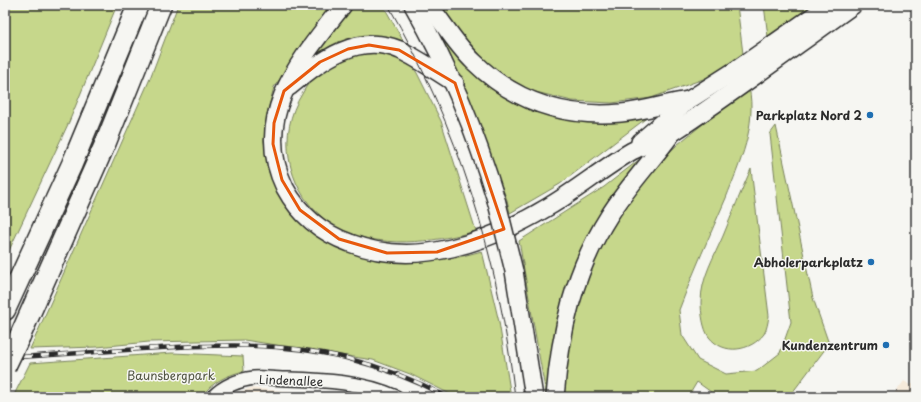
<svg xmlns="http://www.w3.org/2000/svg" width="921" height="402" font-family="'Playpen Sans',sans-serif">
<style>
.built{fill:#f5eada}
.green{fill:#c6d78b;stroke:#78815b}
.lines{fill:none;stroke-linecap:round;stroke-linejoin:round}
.minor-casing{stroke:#2b2b2b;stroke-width:16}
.major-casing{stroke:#2b2b2b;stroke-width:20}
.highway-casing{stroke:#2b2b2b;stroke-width:23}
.minor{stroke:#f6f6f2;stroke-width:13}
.major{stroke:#f6f6f2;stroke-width:17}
.highway{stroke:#f6f6f2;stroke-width:20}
.tram{stroke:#2b2b2b;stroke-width:1}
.rail-casing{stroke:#2b2b2b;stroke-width:4.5}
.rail{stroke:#f6f6f2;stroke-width:3;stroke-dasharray:9;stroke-linecap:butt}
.major-bridge-casing{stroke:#2b2b2b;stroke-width:20;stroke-linecap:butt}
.highway-bridge-casing{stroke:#2b2b2b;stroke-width:23;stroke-linecap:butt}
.major-bridge{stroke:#f6f6f2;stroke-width:17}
.highway-bridge{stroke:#f6f6f2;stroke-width:20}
.marked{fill:none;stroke:#e8590c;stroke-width:3;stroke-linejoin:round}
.poi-dot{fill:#1f6fb2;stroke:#f6f6f2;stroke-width:1.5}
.labels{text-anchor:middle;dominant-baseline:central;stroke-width:3;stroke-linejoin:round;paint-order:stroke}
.poi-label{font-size:12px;font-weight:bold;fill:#2b2b2b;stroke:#f6f6f2;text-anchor:end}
.park-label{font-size:12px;fill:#525643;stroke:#f6f6f2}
.street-label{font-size:12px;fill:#2b2b2b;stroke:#f6f6f2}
</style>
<rect width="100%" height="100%" fill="#f6f6f2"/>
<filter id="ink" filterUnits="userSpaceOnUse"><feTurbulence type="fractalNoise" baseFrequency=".025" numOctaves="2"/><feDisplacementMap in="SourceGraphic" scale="8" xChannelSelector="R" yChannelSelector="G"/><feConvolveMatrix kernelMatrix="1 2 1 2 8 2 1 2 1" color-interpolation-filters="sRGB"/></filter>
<g filter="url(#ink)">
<g class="built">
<polygon points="916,379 916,397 892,397 904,381 911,385"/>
<polygon points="250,388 350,397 229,397"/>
</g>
<g class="green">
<polygon points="5,5 117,5 69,122 5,259"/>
<polygon points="178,5 335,5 274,87 267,114 264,141 269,172 281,196 308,230 327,242 364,256 402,262 455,258 482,251 499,322 511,397 456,397 410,374 373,360 244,340 149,342 97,347 30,349 149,81"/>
<polygon points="349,5 383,5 406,46 357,39 330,46 304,68"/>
<polygon points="440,5 737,5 743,54 717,74 651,98 612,103 572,101 532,91 495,71 457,29"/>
<polygon points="764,5 817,5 768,37"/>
<polygon points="435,25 527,106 653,113 560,184 510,213 507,200 475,118"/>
<path d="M362,51l23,1 23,8 9,13 24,48 35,110c-44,12 -97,18 -140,-3 -5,-2 -10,-7 -14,-11 -36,-30 -45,-84 -20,-123 3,-5 6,-11 10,-15 15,-15 32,-21 50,-28z"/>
<path d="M749,87c8,39 -9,75 -23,111 -16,37 -33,74 -47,112l3,25 16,25 28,14 31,-3 23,-18 11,-31 -21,-188 6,-8 37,172 16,46 -40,53h-71l-21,-15 -9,15h-125l4,-56 25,-84 53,-81 33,-32z"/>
<polygon points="649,152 584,246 564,294 551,353 546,395 519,241 604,187"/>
<path d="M751,169l18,147c-1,6 -2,13 -5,18 -13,17 -40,22 -55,3 -6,-8 -8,-25 -8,-35 0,-24 13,-45 22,-66 9,-22 18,-45 28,-67z"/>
<path d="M172,353l71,3 1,15c-17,4 -32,11 -43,26h-188l17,-34z"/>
</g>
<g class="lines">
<g class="minor-casing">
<path id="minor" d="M213,397c11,-11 25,-17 41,-19 11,-1 23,1 34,1 36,1 75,3 108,18"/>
</g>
<g class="major-casing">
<g id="major">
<path d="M343,5c-42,54 -93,111 -58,183 14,26 37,45 65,55 66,26 140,-1 198,-36 29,-17 55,-39 84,-56 14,-7 30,-11 43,-20 61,-40 119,-84 178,-126"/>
<path d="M413,5c38,66 62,125 84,198"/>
<path d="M429,5c15,19 28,41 45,57 41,40 91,56 147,51 23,-2 46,-10 68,-13"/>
<path d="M289,87c31,-25 68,-56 111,-37 19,9 37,22 55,33"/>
<polyline points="640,142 689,100 736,70 829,5"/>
<polyline points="514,271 534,397"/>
<path d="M555,397c5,-65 19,-126 54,-181 18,-29 41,-53 61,-80"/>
</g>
</g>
<g class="highway-casing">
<g id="highway">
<polyline points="5,310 72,164 138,5"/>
<polyline points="20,336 106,142 161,5"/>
</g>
</g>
<use href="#minor" class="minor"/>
<use href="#major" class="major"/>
<use href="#highway" class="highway"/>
<path class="tram" d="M388,5c70,121 111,253 127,392"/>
<g class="rail-casing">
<path id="rail" d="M5,358c45,-3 91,-6 136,-9 68,-4 138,-8 205,9 36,9 69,22 101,39"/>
</g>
<use href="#rail" class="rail"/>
<g class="major-bridge-casing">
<polyline id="major-bridge" points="497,203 514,271"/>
</g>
<g class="highway-bridge-casing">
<polyline id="highway-bridge" points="5,367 20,336"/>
</g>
<use href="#major-bridge" class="major-bridge"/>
<use href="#highway-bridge" class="highway-bridge"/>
</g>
</g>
<path class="marked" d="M369,45l30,5 56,33 49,146 -67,23 -50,1 -48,-14 -39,-29 -18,-30 -9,-36 1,-21 10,-32 36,-29 28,-13z"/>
<g class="poi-dot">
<circle cx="870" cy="115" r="4"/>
<circle cx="871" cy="262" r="4"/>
<circle cx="886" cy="345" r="4"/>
</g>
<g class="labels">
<g class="poi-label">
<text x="862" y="115">Parkplatz Nord 2</text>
<text x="863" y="262">Abholerparkplatz</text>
<text x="878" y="345">Kundenzentrum</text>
</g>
<g class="park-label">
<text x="171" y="375">Baunsbergpark</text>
</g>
<g class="street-label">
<text transform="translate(291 380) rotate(2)">Lindenallee</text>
</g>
</g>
<rect width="921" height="402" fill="none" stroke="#f6f6f2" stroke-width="20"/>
<rect x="10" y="10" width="901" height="382" fill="none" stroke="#2b2b2b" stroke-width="1.5" filter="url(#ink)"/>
</svg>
